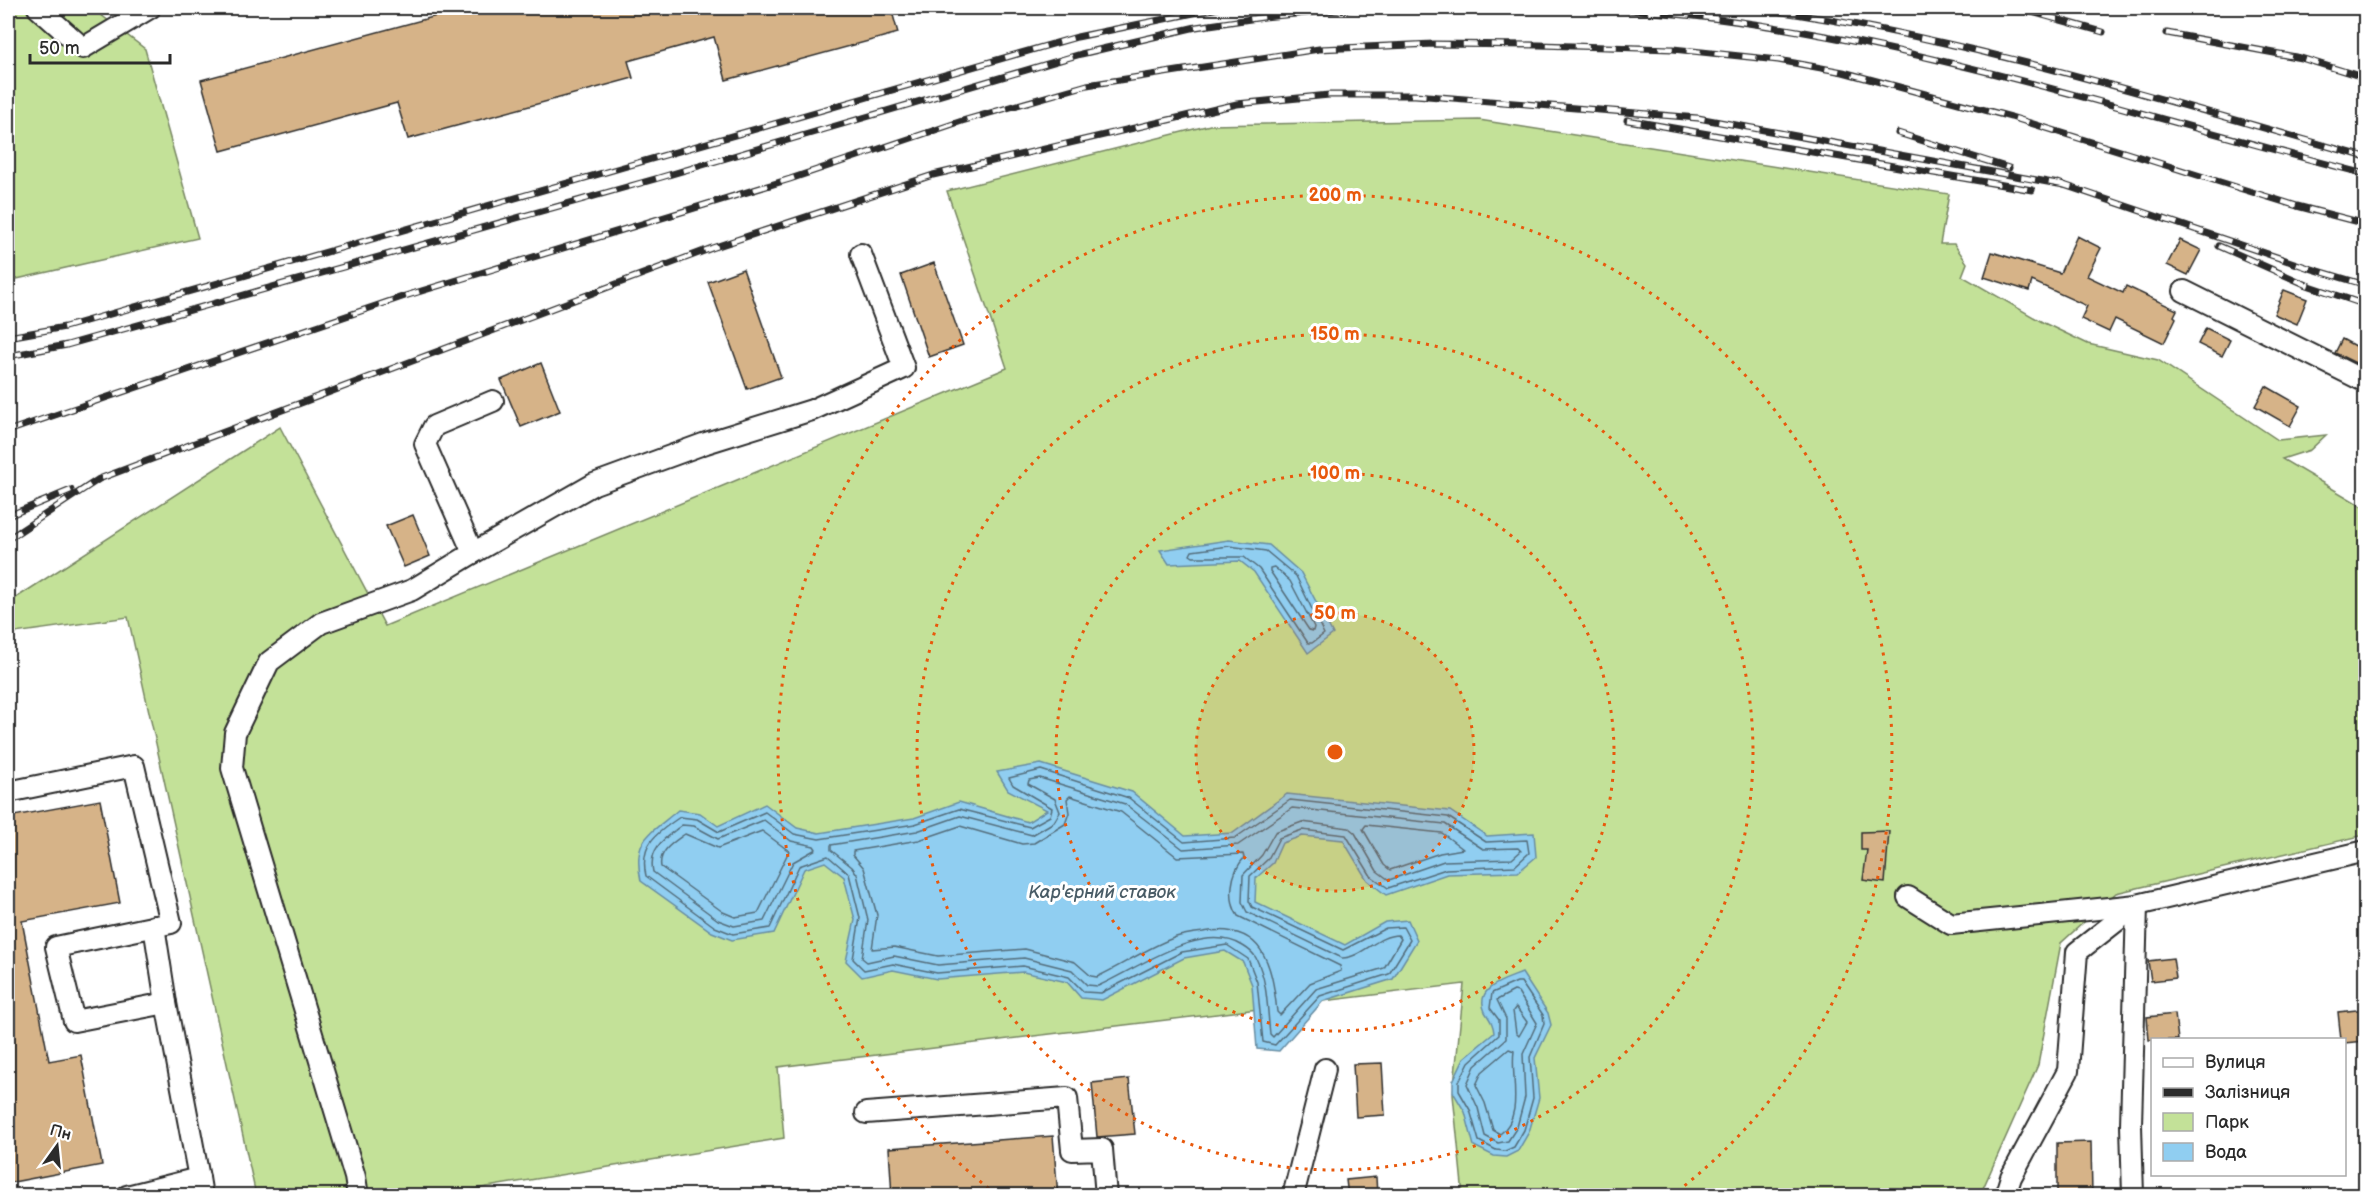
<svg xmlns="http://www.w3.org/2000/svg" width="2373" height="1203" font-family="'Balsamiq Sans',sans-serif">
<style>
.green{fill:#c3e198;stroke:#778662;stroke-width:1.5}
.water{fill:#90cef1;stroke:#688da2;stroke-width:1.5}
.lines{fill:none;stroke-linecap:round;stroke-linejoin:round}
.shore{stroke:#536c7a;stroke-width:1.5}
.building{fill:#d6b388;stroke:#2b2b2b;stroke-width:1.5}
.minor-casing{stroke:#2b2b2b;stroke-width:24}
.minor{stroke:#fff;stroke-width:20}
.rail-casing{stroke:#2b2b2b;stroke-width:7}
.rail{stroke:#fff;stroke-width:4.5;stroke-dasharray:14;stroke-linecap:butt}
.ring{fill:none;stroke:#e8590c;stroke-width:3;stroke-dasharray:3 6}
.labels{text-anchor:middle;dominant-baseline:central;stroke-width:6;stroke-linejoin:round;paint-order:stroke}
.water-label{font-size:18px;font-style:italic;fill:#495c66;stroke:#fff}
.centre{fill:#e8590c;stroke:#fff;stroke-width:3}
.ring-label{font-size:18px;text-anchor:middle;font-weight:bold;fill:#e8590c;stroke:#fff;stroke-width:6;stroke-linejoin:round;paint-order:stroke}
</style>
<rect width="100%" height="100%" fill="#fff"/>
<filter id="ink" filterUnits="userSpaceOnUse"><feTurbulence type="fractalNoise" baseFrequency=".0167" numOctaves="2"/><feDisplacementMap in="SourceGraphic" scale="12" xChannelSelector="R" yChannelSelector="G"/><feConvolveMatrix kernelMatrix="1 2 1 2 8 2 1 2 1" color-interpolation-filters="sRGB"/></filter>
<g filter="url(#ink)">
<g class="green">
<polygon points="8,8 92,8 145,49 198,238 8,281"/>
<polygon points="1479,120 1949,194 1940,244 1954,244 1967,263 1962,276 2044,323 2088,344 2158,360 2278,440 2326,435 2310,450 2282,459 2365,508 2365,835 2116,893 2061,943 2038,1065 1980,1195 1463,1195 1453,1095 1464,984 778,1067 784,1138 439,1195 256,1195 128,617 8,634 8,603 280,427 385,626 1007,368 947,191 1210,125"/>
</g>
<g class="water">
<polygon points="1229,540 1269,545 1301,573 1333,634 1308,653 1254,572 1240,561 1169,564 1160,550"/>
<path d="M1041,764l91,28 53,44 48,-3 54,-39 163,17 37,25 47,-3 2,24 -18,15 -71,2 -61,21 -19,-15 -24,-40 -41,-4 -20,7 -9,20 -17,15 -1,24 90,43 40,-23 23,-2 9,20 -24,39 -70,22 -44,50 -22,-2 -5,-64 -9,-23 -18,-11 -41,7 -82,42 -21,-2 -14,-16 -44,-10 -86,7 -44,-9 -31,7 -16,-16 9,-41 -11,-43 -19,-15 -21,7 -30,64 -42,7 -20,-8 -71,-51c-9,-42 8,-46 37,-71l22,3 18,13 47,-22 32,24 22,5 95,-15 45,-16 69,20 19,-12 -39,-20 -11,-18z"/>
<path d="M1522,973l26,40 3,12 -16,33 4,40 -10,34 -11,19 -12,6 -12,-1 -20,-10 -9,-34 -12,-20v-11l11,-23 30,-25c-1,-10 -4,-13 -9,-21 -11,-25 20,-32 37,-39z"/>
</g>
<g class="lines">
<g class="shore">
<polygon points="1229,546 1266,551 1296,576 1324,634 1312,643 1308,643 1259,569 1244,557 1193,557 1190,555 1192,551"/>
<polygon points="1274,567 1290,581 1314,627 1313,631 1309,630 1270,571 1270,568"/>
<path d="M1041,770l88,28 55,44 51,-4 55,-38 158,17 38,25 41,-2 2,13 -14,13 -69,3 -58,19 -17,-12 -25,-41 -44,-5 -23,8 -11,21 -18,17 -1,25 3,6 91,43 43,-22 17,-1 7,13 -21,34 -69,22 -45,49 -12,-3 -6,-60 -9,-23 -21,-14 -45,7 -81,41 -17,-1 -15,-15 -46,-11 -86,7 -44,-9 -29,6 -11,-11 7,-41 -11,-44 -21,-18 -29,10 -29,62 -37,6 -18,-7 -69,-51c-7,-31 10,-43 34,-59l17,2 22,13 46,-20 29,22 25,5 96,-15 44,-15 71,18 20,-11 2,-8 -39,-23 -4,-7z"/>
<path d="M1040,778l85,26 58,45 55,-4 54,-37 153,16 38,25 35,-1 3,3 -9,8 -68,2 -55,19 -12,-9 -22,-38 -6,-5 -47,-6 -27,10 -13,23 -19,20 -1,27 5,10 95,46c20,0 35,-23 56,-23l3,4 -17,29 -68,21 -43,48 -3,-3c-3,-26 -2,-52 -14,-76 -3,-6 -8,-9 -13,-12 -41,-26 -106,23 -145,40l-11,-1 -15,-15 -48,-12 -86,7 -44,-9 -27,6 -5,-4 6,-38 -11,-46 -5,-7 -21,-17v-5l86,-14 43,-15 72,19 22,-13 6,-10 -5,-13 -27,-15 1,-4z"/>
<path d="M1070,796l51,16 56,45 66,-3 1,4c-13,14 -17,41 -6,58l102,50 1,5 -31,12 -30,32 -3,-3c-5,-49 -14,-90 -74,-80 -9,1 -19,2 -27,5 -28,10 -53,28 -79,40l-6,-1 -16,-14 -50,-13 -87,7 -44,-9 -22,2 5,-34 -13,-47 -11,-13v-4l66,-11 41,-14 62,18 12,-1 31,-19 4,-11 -2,-14z"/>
<path d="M764,820l27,21 23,5 2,3 -23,13 -29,59 -30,5 -16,-6 -65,-48c-5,-24 12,-34 29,-47l12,1 24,13z"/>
<polygon points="1366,825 1442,833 1463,849 1440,853 1390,870 1384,865 1363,829"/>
<path d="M762,831l27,20 -31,62 -23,4 -12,-5 -62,-45c-3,-16 13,-25 24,-33l33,14z"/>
<polygon points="1517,982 1521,982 1543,1015 1544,1024 1530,1057 1533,1098 1524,1130 1514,1147 1505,1151 1496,1150 1479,1141 1470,1110 1459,1091 1459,1082 1469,1062 1499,1035 1499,1020 1490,1008 1492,993"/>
<polygon points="1514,991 1518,992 1537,1023 1523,1054 1525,1097 1517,1127 1508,1141 1498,1143 1485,1136 1478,1108 1467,1084 1475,1066 1506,1039 1506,1019 1497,1000"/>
<polygon points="1516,1007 1527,1022 1519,1036 1516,1033 1513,1011"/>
<path d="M1509,1049l5,2c-4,26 11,64 -14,83l-7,-4 -8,-27 -9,-18 6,-13z"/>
</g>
</g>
<g class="building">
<polygon points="466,8 707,8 709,14 732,8 891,8 898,33 726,80 714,37 628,61 633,78 408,139 397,103 221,151 201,80"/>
<polygon points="2077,236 2101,248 2087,276 2123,293 2126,286 2177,310 2174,316 2176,318 2164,343 2115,319 2109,332 2081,319 2087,306 2032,281 2029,291 1984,277 1992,252 2060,273"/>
<polygon points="2180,240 2201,250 2188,275 2167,265"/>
<polygon points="934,263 963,345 929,357 901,275"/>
<polygon points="743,269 781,377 747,389 708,282"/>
<polygon points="2284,290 2307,299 2297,324 2274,314"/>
<polygon points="2206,328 2230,340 2222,356 2198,344"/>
<polygon points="2342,339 2366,352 2366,368 2335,353"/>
<polygon points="541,363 560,411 521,427 501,380"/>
<polygon points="2266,386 2301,406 2290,426 2255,406"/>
<polygon points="413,515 430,556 404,567 386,526"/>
<polygon points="100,800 120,903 22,921 49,1061 81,1055 102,1165 8,1183 8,817"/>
<polygon points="1889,831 1885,883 1863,880 1867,850 1861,850 1861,832"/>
<polygon points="2173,958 2176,978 2151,981 2148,961"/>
<polygon points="2366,1009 2366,1041 2344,1043 2344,1040 2341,1040 2338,1012"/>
<polygon points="2175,1014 2178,1040 2149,1040 2147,1017"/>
<polygon points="1382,1063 1385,1115 1356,1117 1353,1064"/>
<polygon points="1129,1079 1135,1134 1097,1137 1092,1083"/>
<polygon points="1053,1136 1058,1196 892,1196 889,1148"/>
<polygon points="2091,1142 2092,1196 2057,1196 2057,1143"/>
<polygon points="1376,1177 1377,1196 1348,1196 1346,1180"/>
</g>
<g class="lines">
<g class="minor-casing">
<g id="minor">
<polyline points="38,8 83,48 150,8"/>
<polyline points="2184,291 2366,382"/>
<polyline points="473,553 594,484 706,443 812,410 904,368 861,254"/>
<polyline points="8,792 134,766 171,923 56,947 74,1021 166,1003 199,1178"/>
<polyline points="1908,897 1951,924 2137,905 2366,851"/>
<polyline points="154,926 166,1003"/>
<polyline points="866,1113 1067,1098 1072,1150 1102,1149 1106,1196"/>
<polyline points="127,1196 199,1178 202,1196"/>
<polyline points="358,1196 355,1177 232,768 235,733 269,662 321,623 412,590 473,553 425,444 434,426 493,401"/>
<polyline points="1293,1196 1325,1069"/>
<polyline points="2005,1196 2011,1177 2068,1071 2077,952 2137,905"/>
<polyline points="2133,1196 2131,1125 2137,905"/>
</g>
</g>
<use href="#minor" class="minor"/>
<g class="rail-casing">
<g id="rail">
<path d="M1592,8c266,11 517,101 774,166"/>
<path d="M1755,8c205,28 411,93 611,149"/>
<polyline points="2017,8 2103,32"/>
<polyline points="2167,33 2301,58 2366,78"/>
<polyline points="1627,120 2032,190"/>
<polyline points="1898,133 2009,168"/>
<polyline points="2058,183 2309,268 2366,285"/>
<polyline points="2219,246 2307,285 2366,305"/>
<polyline points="8,337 65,327 1077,37 1218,8"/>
<polyline points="8,356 67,345 655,179 1081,54 1196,27 1264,17 1359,8"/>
<polyline points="8,431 405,296 790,179 962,121 1087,85 1319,49 1434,44 1539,45 1673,49 1778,60 1843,72 2011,117 2297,206 2366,224"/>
<polyline points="8,516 71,490"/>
<polyline points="8,539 99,479 712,248 933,175 1237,104 1329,95 1415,95 1698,118 2064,185"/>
</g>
</g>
<use href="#rail" class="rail"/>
</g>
</g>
<circle cx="1335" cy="752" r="139" fill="#e8590c" fill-opacity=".12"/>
<g class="ring">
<circle cx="1335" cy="752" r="139"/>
<circle cx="1335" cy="752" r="279"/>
<circle cx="1335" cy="752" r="418"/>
<path d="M996 1194A557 557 0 1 1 1674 1194"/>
</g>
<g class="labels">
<g class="water-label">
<text x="1102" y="892">Кар'єрний ставок</text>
</g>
</g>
<circle cx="1335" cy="752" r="9" class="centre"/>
<g class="ring-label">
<text x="1335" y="201">200 m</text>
<text x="1335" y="340">150 m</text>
<text x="1335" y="479">100 m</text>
<text x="1335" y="619">50 m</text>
</g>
<rect width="2373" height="1203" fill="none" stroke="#fff" stroke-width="30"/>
<rect x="15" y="15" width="2343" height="1173" fill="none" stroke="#2b2b2b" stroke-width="2" filter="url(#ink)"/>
<rect x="2151" y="1038" width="195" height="138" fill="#ffffff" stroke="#aaaaaa" stroke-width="1.5"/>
<rect x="2163" y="1058" width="30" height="9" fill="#ffffff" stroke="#aaaaaa" stroke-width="1.5"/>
<text x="2205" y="1068" font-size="18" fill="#2b2b2b">Вулиця</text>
<rect x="2163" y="1088" width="30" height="9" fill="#2b2b2b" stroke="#aaaaaa" stroke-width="1.5"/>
<text x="2205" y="1098" font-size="18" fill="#2b2b2b">Залізниця</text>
<rect x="2163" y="1113" width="30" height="18" fill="#c3e198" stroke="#aaaaaa" stroke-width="1.5"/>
<text x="2205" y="1128" font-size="18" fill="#2b2b2b">Парк</text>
<rect x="2163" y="1143" width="30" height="18" fill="#90cef1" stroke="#aaaaaa" stroke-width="1.5"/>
<text x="2205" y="1158" font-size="18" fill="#2b2b2b">Вода</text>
<g transform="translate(57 1146) rotate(15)" stroke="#ffffff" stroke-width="4.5" paint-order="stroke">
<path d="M0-4.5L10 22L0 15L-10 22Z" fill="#2b2b2b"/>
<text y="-9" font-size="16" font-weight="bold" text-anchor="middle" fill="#2b2b2b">Пн</text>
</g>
<path d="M30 54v9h140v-9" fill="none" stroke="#2b2b2b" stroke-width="3"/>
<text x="39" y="54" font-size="18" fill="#2b2b2b" stroke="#ffffff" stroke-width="4.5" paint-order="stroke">50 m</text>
</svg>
